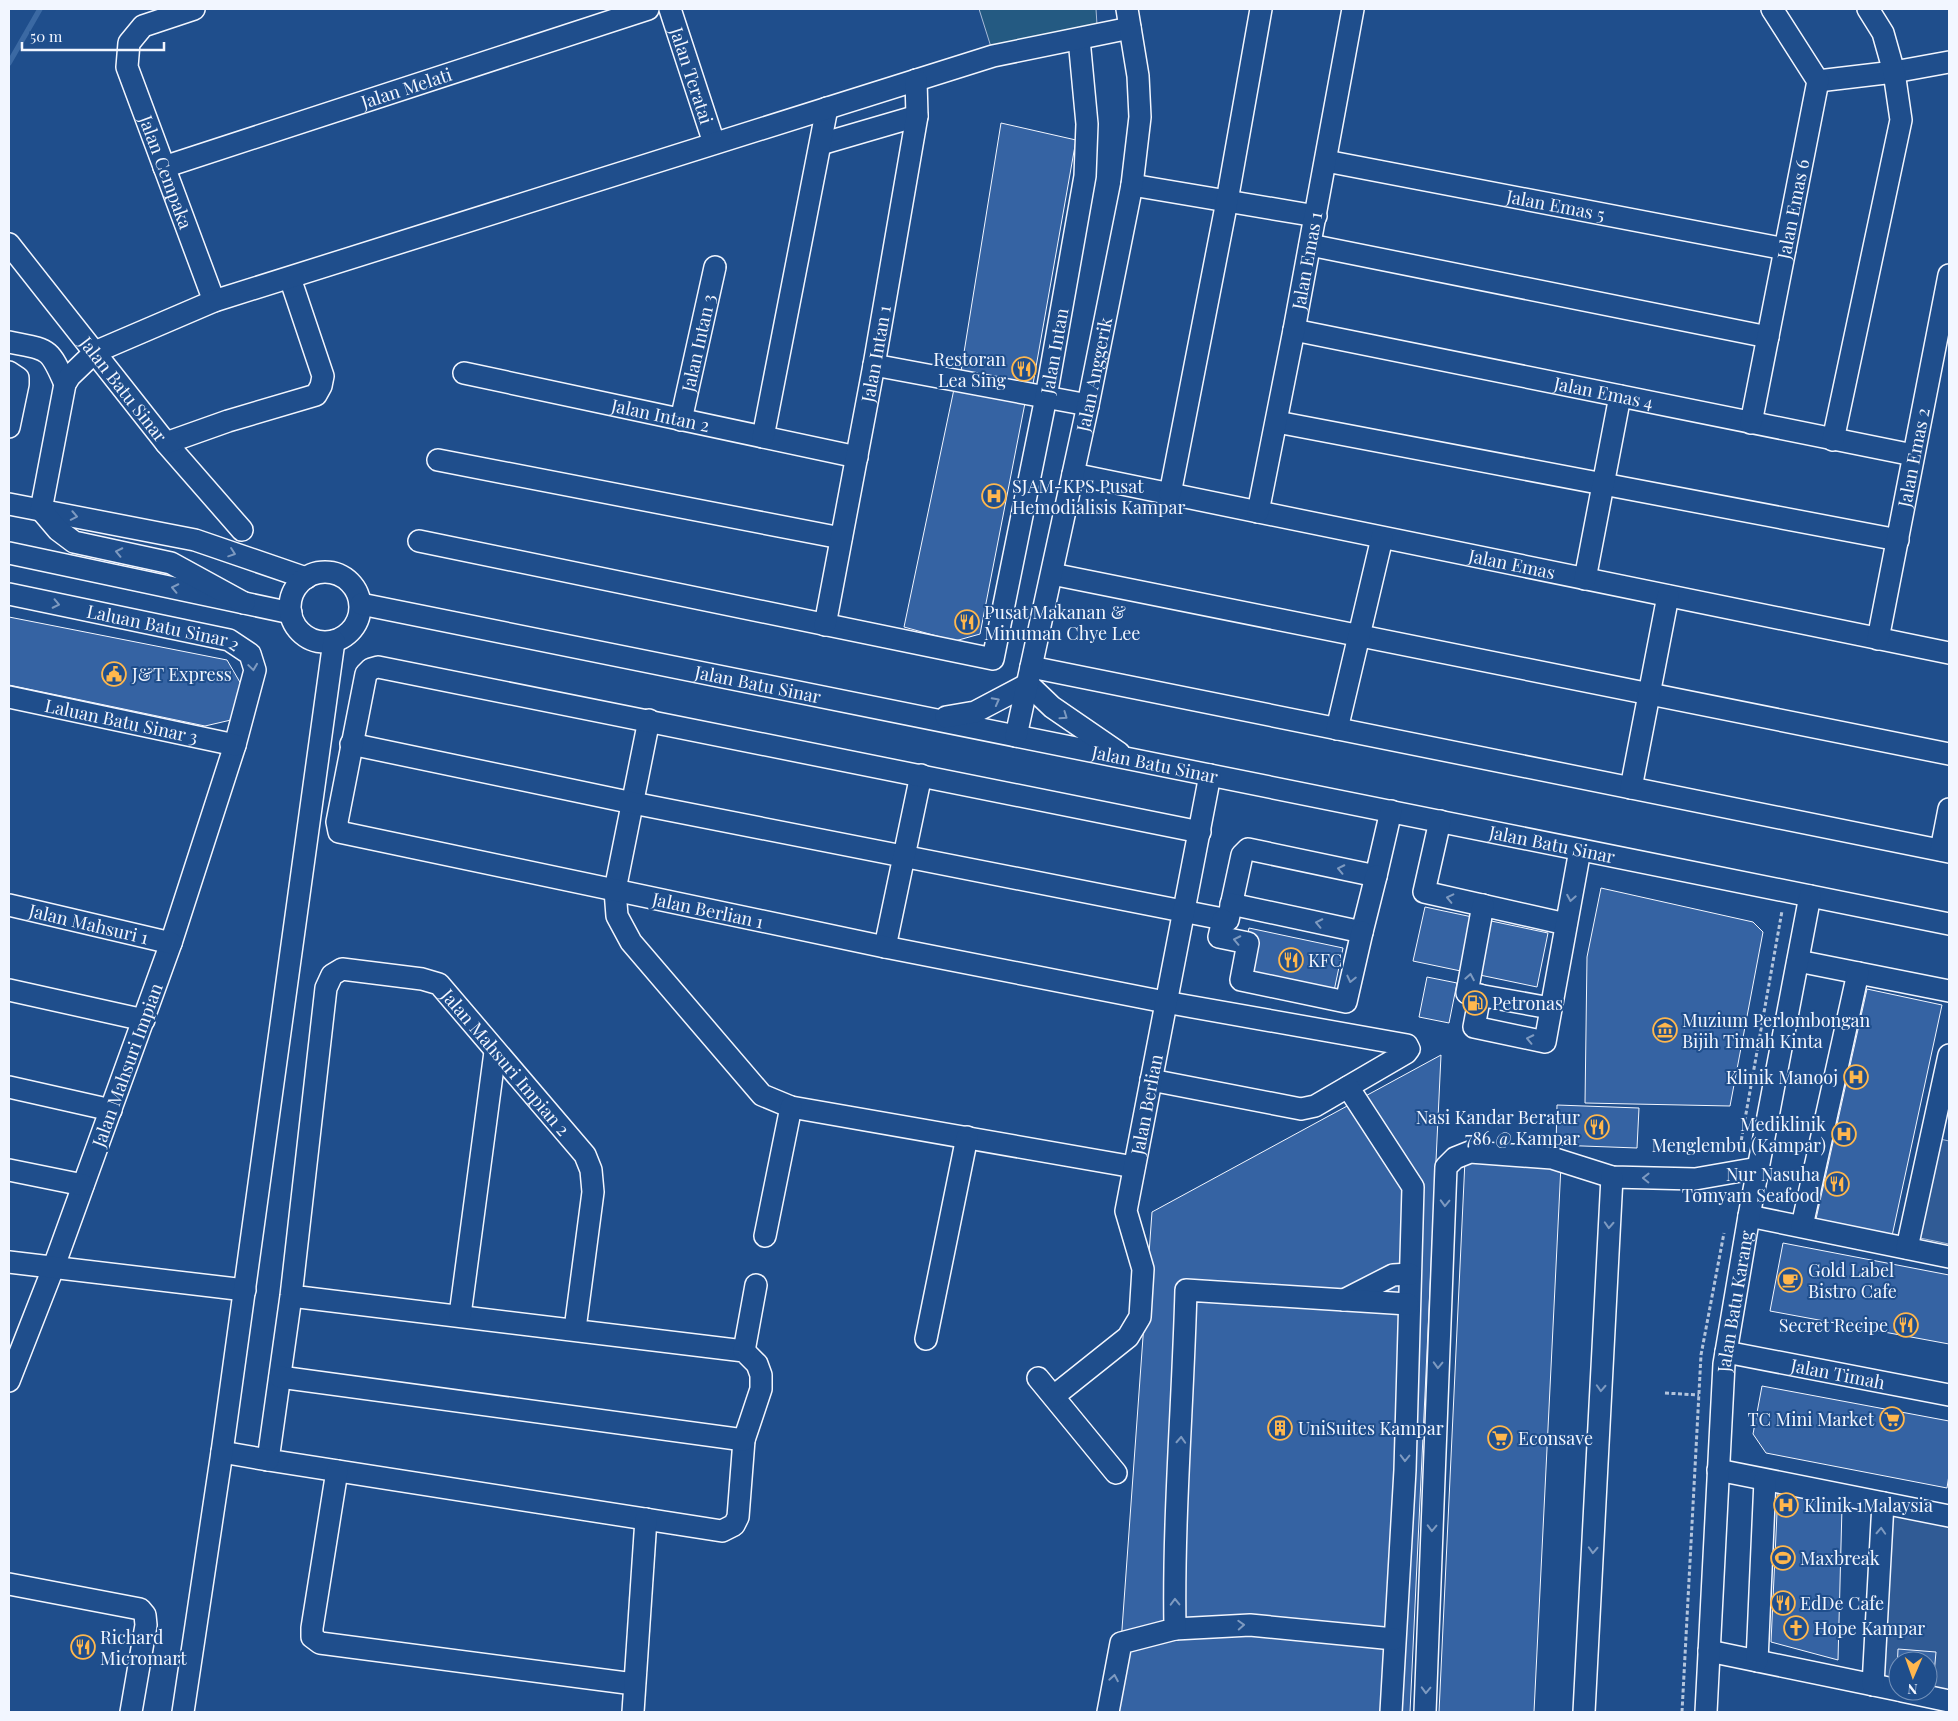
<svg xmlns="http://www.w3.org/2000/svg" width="1958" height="1721" font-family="'Playfair Display',serif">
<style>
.green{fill:#245a82;stroke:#a8bbd7}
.parking{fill:#305b95;stroke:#a8bbd7}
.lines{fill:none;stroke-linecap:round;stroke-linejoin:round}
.stream{stroke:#3b69a3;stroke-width:5.5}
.building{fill:#3563a3;stroke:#f2f6ff}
.minor-casing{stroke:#f2f6ff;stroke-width:24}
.path{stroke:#b3c4dc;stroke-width:3;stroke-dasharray:4 2.5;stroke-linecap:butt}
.minor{stroke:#1f4e8c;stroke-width:21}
.oneway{stroke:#7e9ac0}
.labels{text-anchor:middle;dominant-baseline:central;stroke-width:4;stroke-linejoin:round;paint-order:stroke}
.street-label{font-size:18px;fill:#f2f6ff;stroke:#1f4e8c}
.poi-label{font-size:18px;fill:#f2f6ff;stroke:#1f4e8c;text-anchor:start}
</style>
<rect width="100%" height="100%" fill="#1f4e8c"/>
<polygon class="green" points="979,9 1096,9 1097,25 991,47"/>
<g class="parking">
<polygon points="1940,1139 1949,1141 1949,1244 1920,1238"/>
<polygon points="1883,1503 1949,1516 1949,1701 1928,1691 1928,1661 1898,1661 1898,1690 1873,1685"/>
</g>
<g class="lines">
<polyline class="stream" points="9,63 40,9"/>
</g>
<g class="building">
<polygon points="1001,123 1076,140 1033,384 961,371"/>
<polygon points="954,389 1025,403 980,634 955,641 904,627"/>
<polygon points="9,617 227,660 241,684 231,720 205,726 9,685"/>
<polygon points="1601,888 1753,922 1763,932 1730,1106 1585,1103 1587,957"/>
<polygon points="1425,907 1548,933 1537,987 1413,961"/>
<polygon points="1249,928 1343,948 1334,991 1240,972"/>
<polygon points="1427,977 1457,983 1449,1023 1419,1017"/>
<polygon points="1867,989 1942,1005 1892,1236 1816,1219"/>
<polygon points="1441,1055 1410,1712 1108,1712 1121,1643 1152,1212"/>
<polygon points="1557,1105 1639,1108 1637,1148 1556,1145"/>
<polygon points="1465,1160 1561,1165 1534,1712 1439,1712"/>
<polygon points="1783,1243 1949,1275 1949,1344 1770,1311"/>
<polygon points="1762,1386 1949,1421 1949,1475 1947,1488 1766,1453 1753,1434"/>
<polygon points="1778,1491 1842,1507 1838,1660 1771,1642"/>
<polygon points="1898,1649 1936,1652 1934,1674 1928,1673 1928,1661 1898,1661 1897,1671"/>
</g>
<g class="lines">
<g class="minor-casing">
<g id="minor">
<path id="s1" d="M194,9l-51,17 -14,17 -2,24 87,234"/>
<path id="s2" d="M670,9l44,134"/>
<polyline points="1818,81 1894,72 1949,62"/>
<polyline points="821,144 917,116"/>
<path id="s3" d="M1326,161l459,88"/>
<path id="s4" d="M164,167l484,-158"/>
<polyline points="1132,185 1316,216"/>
<path id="s5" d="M9,244l157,199 76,87"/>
<polyline points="1310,245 1768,337"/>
<path id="s6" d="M1294,330l619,125"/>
<path d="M9,342c39,8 40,4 56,42"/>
<polyline points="874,365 1088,405"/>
<polyline points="9,372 18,378 18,384 9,427"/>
<path id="s7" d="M464,373l393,84"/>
<path id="s8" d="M681,420l34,-153"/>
<polyline points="1277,422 1898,540"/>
<path id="s9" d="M1751,423l67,-342 -46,-72"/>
<polyline points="763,437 827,108"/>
<polyline points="1833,440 1901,120 1894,72 1883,33 1868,9"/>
<polyline points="166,443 228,421 316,395 321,386 323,376 290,278"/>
<polyline points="438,460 841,538"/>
<path id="s10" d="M1073,474l876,179"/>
<polyline points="1170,494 1227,201 1261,9"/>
<polyline points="9,504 195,540 306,578"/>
<path id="s11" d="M1258,512l36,-182 59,-321"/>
<path id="s12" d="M419,541l574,118 53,-262 39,-221 2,-52 -8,-85"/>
<polyline points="9,553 291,613"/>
<circle cx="325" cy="607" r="35"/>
<polyline points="1052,574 1949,754"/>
<polyline points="1585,579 1620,396"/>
<path id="s13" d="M9,594l220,46 21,14 5,16 -20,75 -64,198 -117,323 -45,115"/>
<polyline points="244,603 171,563 74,542 58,530 41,510 65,384 70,376 95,352 214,301 993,56 1130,28"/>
<path id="s14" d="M361,604l1588,320"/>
<path id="s15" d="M825,625l49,-260 43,-249 -1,-36"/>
<path id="s16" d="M1878,639l71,-364"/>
<polyline points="1031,667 1949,852"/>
<polyline points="1028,684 1052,707 1119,753"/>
<path id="s17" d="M9,697l226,48"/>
<polyline points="946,717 975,712 1028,684"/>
<polyline points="649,720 615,890 617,916 631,942 762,1095 791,1107 1134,1167"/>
<polyline points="1337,729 1382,538"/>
<path id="s18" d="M1016,736l72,-331 44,-220 8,-68 -2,-41 -11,-67"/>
<polyline points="351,744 633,803 1228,920 1242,855 1248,849 1376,876 1391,811"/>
<polyline points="1631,788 1668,596"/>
<polyline points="1440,821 1424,892 1566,924"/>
<polyline points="1941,850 1949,809"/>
<polyline points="1231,904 1362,932 1376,876"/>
<path id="s19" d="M9,905l162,38"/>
<polyline points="1483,905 1467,993 1550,1008"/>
<polyline points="1223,920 1219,937 1248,943 1241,980 1346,1002 1362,932"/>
<polyline points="885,947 921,775"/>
<polyline points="1798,961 1949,991"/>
<polyline points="9,990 144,1020"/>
<polyline points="1480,995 1474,1027 1545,1042 1580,850"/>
<polyline points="1151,1080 1301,1109 1315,1106 1406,1053 1409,1049 1407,1045 1165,1002 885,947 339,832 337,822 366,674 371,669 378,667 1200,832"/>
<polyline points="9,1087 111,1110"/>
<polyline points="1348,1087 1413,1187 1405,1470 1391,1712"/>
<polyline points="9,1170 83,1185"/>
<polyline points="1749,1216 1949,1257"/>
<polyline points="1802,1226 1858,973"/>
<polyline points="765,1236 791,1107"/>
<polyline points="1907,1248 1949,1055"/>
<polyline points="9,1262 245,1290"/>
<path id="s20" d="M291,1296l453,55 13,13 4,11v14l-17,51 -6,77 -4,8 -12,6 -454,-71 23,-164 35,-308 6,-13 10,-6 80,10 17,5 146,171 6,15 2,22 -18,137"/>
<polyline points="1344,1300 1393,1275 1410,1274"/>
<polyline points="460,1315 495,1052"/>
<polyline points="926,1339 967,1137"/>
<polyline points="744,1351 756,1285"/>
<path id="s21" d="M1726,1352l223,43"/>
<polyline points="280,1377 744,1440"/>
<polyline points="1038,1378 1116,1473"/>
<path id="s22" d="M1054,1396l74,-59 12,-20 3,-48 -17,-58 84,-436"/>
<polyline points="222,1452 268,1460"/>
<polyline points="1718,1470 1949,1516"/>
<polyline points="337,1471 312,1628 312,1637 320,1643 634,1684"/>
<polyline points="9,1584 140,1609 145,1615 146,1625 131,1712"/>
<polyline points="1175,1629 1250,1625 1394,1639"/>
<polyline points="1709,1651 1898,1690"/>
<polyline points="1757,1661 1765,1480"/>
<polyline points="1873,1685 1883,1503"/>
<polyline points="1902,1691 1949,1701"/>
<polyline points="183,1712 222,1452 334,641"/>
<polyline points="633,1712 646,1519"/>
<path d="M1108,1712l13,-69 54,-14c-2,-112 8,-226 11,-339l222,14"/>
<polyline points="1425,1712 1446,1167 1455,1158 1470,1152 1552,1158 1612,1177 1695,1179 1758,1168"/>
<polyline points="1584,1712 1612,1177"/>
<path id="s23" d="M1706,1712l18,-348 25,-148 61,-320"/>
</g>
</g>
<g class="path">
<polyline points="1739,1153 1782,911"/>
<polyline points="1665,1393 1699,1395"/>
<polyline points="1682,1712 1701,1355 1724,1233"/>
</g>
<use href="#minor" class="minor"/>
</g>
<defs><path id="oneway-chevron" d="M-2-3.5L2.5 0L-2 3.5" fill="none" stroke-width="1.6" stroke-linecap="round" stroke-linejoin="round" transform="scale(1.25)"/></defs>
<g class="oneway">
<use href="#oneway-chevron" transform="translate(74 516) rotate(11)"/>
<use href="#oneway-chevron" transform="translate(119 552) rotate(-168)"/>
<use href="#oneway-chevron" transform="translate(232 553) rotate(19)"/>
<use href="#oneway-chevron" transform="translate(175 588) rotate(-168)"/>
<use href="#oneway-chevron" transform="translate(56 604) rotate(12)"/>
<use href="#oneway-chevron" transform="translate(253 667) rotate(82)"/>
<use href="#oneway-chevron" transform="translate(996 701) rotate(-28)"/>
<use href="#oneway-chevron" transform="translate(1064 716) rotate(35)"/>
<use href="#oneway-chevron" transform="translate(1341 869) rotate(-168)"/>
<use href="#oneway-chevron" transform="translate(1450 898) rotate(-167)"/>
<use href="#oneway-chevron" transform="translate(1571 898) rotate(100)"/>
<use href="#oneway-chevron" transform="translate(1319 923) rotate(-168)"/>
<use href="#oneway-chevron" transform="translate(1237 940) rotate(-168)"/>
<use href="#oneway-chevron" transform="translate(1470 977) rotate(-80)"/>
<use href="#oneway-chevron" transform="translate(1351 979) rotate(103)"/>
<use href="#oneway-chevron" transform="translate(1530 1039) rotate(-168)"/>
<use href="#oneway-chevron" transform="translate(1646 1178) rotate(-179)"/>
<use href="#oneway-chevron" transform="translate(1445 1203) rotate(92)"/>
<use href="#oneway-chevron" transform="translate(1609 1225) rotate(93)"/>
<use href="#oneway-chevron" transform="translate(1438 1365) rotate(92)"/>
<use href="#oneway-chevron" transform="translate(1601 1388) rotate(93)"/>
<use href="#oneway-chevron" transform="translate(1181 1440) rotate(-87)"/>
<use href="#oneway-chevron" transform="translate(1405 1458) rotate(91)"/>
<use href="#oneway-chevron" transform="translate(1432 1528) rotate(92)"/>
<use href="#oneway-chevron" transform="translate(1881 1531) rotate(-87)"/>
<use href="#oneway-chevron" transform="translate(1593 1550) rotate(93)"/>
<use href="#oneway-chevron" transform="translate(1175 1602) rotate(-91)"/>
<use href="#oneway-chevron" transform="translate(1241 1625) rotate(-3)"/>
<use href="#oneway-chevron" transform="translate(1114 1678) rotate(-80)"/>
<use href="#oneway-chevron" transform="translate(1426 1690) rotate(92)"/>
</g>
<defs>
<g id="restaurant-ring" transform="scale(1.25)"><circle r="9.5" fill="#1f4e8c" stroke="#ffb74d" stroke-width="1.5"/><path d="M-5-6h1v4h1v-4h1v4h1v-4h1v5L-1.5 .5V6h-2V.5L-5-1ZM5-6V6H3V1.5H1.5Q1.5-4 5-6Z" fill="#ffb74d"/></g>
<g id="hospital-ring" transform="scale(1.25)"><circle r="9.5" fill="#1f4e8c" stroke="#ffb74d" stroke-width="1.5"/><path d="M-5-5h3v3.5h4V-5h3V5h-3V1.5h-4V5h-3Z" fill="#ffb74d"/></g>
<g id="civic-ring" transform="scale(1.25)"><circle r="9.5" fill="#1f4e8c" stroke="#ffb74d" stroke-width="1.5"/><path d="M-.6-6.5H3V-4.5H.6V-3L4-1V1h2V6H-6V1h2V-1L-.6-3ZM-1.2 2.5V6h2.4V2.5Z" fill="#ffb74d"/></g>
<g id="fuel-ring" transform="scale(1.25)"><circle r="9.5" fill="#1f4e8c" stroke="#ffb74d" stroke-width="1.5"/><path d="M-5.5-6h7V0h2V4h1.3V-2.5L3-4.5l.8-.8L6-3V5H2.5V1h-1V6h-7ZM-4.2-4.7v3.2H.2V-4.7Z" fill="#ffb74d"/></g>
<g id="museum-ring" transform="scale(1.25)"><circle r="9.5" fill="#1f4e8c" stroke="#ffb74d" stroke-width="1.5"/><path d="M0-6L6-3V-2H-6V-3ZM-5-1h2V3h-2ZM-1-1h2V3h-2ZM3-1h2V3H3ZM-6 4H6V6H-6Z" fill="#ffb74d"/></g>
<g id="cafe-ring" transform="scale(1.25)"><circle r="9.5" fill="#1f4e8c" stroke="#ffb74d" stroke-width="1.5"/><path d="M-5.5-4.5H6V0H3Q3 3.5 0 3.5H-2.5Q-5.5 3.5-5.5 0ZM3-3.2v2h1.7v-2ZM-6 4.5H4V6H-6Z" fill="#ffb74d"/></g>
<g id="supermarket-ring" transform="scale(1.25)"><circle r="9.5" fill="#1f4e8c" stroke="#ffb74d" stroke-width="1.5"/><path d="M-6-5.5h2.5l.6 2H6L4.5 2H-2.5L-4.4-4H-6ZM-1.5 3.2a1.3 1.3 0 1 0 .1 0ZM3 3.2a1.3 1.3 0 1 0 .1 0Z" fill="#ffb74d"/></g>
<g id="building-ring" transform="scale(1.25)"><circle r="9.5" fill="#1f4e8c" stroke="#ffb74d" stroke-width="1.5"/><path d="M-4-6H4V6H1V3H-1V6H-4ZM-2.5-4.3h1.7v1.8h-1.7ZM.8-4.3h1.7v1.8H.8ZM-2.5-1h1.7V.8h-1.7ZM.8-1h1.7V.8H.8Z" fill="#ffb74d"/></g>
<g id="stadium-ring" transform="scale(1.25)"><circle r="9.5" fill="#1f4e8c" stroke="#ffb74d" stroke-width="1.5"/><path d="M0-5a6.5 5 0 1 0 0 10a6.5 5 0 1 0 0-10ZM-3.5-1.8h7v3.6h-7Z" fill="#ffb74d"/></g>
<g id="church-ring" transform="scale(1.25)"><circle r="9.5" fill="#1f4e8c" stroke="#ffb74d" stroke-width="1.5"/><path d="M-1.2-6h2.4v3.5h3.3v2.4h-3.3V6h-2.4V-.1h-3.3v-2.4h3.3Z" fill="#ffb74d"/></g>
</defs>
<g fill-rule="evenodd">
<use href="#restaurant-ring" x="1024" y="369"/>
<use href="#hospital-ring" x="994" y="496"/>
<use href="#restaurant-ring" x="967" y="622"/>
<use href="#civic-ring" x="114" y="674"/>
<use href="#restaurant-ring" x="1291" y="960"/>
<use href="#fuel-ring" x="1475" y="1003"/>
<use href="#museum-ring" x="1665" y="1030"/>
<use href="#hospital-ring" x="1856" y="1077"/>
<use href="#restaurant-ring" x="1597" y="1127"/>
<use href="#hospital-ring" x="1844" y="1134"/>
<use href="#restaurant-ring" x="1837" y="1184"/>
<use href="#cafe-ring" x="1790" y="1280"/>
<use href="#restaurant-ring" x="1906" y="1325"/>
<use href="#supermarket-ring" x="1892" y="1419"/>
<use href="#building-ring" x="1280" y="1428"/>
<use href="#supermarket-ring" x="1500" y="1438"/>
<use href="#hospital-ring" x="1786" y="1505"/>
<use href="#stadium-ring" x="1783" y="1558"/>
<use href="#restaurant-ring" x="1783" y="1603"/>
<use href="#church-ring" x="1796" y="1628"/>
<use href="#restaurant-ring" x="83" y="1647"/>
</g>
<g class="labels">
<g class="street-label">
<text stroke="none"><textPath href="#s2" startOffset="70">Jalan Teratai</textPath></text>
<text stroke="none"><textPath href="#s4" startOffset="255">Jalan Melati</textPath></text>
<text stroke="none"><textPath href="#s1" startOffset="212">Jalan Cempaka</textPath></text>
<text stroke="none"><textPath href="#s3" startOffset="234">Jalan Emas 5</textPath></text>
<text stroke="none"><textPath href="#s9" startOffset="218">Jalan Emas 6</textPath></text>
<text stroke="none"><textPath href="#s11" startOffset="256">Jalan Emas 1</textPath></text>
<text stroke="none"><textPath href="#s8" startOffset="79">Jalan Intan 3</textPath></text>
<text stroke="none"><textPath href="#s12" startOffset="900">Jalan Intan</textPath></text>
<text stroke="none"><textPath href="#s15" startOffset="276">Jalan Intan 1</textPath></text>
<text stroke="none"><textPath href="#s18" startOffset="370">Jalan Anggerik</textPath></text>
<text stroke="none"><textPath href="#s5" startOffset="185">Jalan Batu Sinar</textPath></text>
<text stroke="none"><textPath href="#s6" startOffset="316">Jalan Emas 4</textPath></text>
<text stroke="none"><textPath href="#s7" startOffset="201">Jalan Intan 2</textPath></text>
<text stroke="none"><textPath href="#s16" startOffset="185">Jalan Emas 2</textPath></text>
<text stroke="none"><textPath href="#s10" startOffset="448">Jalan Emas</textPath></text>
<text stroke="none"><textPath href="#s13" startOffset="158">Laluan Batu Sinar 2</textPath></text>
<text stroke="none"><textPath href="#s14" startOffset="405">Jalan Batu Sinar</textPath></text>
<text stroke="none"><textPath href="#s17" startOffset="115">Laluan Batu Sinar 3</textPath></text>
<text stroke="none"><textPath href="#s14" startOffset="810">Jalan Batu Sinar</textPath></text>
<text stroke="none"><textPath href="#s14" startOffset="1215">Jalan Batu Sinar</textPath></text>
<text transform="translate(708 910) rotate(12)">Jalan Berlian 1</text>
<text stroke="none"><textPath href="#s19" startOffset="82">Jalan Mahsuri 1</textPath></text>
<text stroke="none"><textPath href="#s20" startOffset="1816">Jalan Mahsuri Impian 2</textPath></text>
<text transform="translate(127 1065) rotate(-70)">Jalan Mahsuri Impian</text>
<text stroke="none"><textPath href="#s22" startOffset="335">Jalan Berlian</textPath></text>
<text stroke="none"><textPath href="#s23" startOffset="412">Jalan Batu Karang</textPath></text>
<text stroke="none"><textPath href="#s21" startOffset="114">Jalan Timah</textPath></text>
</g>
<g class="poi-label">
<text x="1006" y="359" text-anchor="end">Restoran<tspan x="1006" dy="21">Lea Sing</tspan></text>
<text x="1012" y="486">SJAM-KPS Pusat<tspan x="1012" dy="21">Hemodialisis Kampar</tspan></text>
<text x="984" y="612">Pusat Makanan &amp;<tspan x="984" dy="21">Minuman Chye Lee</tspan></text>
<text x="132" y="674">J&amp;T Express</text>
<text x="1308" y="960">KFC</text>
<text x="1492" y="1003">Petronas</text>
<text x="1682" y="1020">Muzium Perlombongan<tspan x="1682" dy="21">Bijih Timah Kinta</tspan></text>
<text x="1838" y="1077" text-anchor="end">Klinik Manooj</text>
<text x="1580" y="1117" text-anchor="end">Nasi Kandar Beratur<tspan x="1580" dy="21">786 @ Kampar</tspan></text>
<text x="1826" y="1124" text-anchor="end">Mediklinik<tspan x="1826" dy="21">Menglembu (Kampar)</tspan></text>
<text x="1820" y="1174" text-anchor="end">Nur Nasuha<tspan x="1820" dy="21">Tomyam Seafood</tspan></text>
<text x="1808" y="1270">Gold Label<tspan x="1808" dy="21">Bistro Cafe</tspan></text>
<text x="1888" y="1325" text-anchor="end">Secret Recipe</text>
<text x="1874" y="1419" text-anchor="end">TC Mini Market</text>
<text x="1298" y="1428">UniSuites Kampar</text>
<text x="1518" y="1438">Econsave</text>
<text x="1804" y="1505">Klinik 1Malaysia</text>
<text x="1800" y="1558">Maxbreak</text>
<text x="1800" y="1603">EdDe Cafe</text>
<text x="1814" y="1628">Hope Kampar</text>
<text x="100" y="1637">Richard<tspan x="100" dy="21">Micromart</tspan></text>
</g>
</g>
<rect width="1958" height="1721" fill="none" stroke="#f2f6ff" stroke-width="20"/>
<g transform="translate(1913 1676) rotate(182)"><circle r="24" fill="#1f4e8c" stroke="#7391ba"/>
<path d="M0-4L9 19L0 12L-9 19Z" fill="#ffb74d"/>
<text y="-8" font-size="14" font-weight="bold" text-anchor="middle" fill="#f2f6ff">N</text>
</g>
<path d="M22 42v8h142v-8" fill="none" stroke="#f2f6ff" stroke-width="2.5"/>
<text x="30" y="42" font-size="15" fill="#f2f6ff" stroke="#1f4e8c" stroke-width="4" paint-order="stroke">50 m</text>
</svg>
